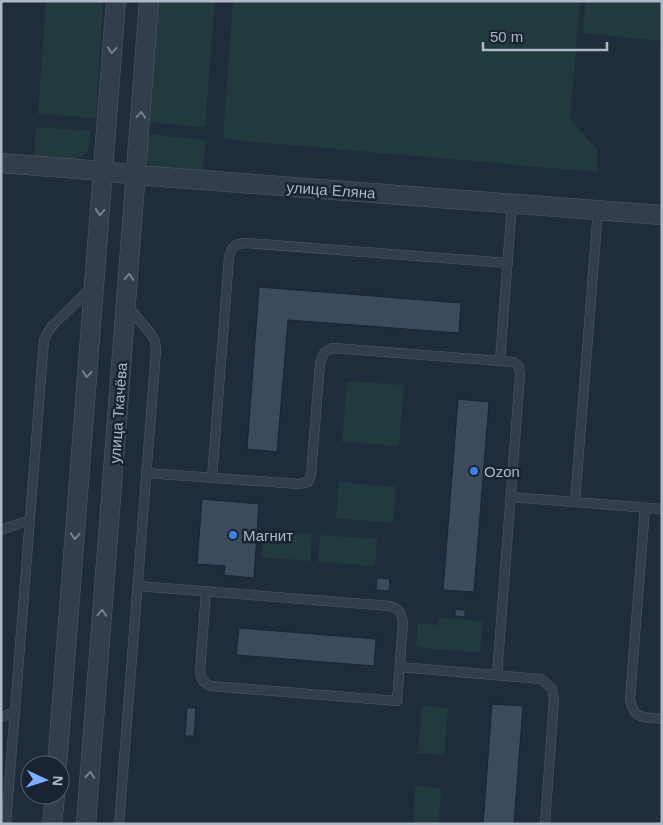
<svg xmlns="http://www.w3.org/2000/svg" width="663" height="825" font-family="Helvetica,sans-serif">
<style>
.green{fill:#213a3d}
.building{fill:#3b4a5c;stroke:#1b2533}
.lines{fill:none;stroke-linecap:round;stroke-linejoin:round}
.service-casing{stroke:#515b6a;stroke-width:10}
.minor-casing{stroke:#515b6a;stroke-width:20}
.service{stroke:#333e4c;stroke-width:9}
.minor{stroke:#333e4c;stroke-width:19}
.oneway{stroke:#778190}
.shop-dot{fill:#3f7fe0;stroke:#192331;stroke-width:2}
.labels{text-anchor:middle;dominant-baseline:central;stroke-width:5;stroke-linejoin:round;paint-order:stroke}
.street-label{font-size:15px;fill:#aeb8c8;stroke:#192331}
.poi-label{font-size:15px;fill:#aeb8c8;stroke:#192331;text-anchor:start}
</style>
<rect width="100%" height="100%" fill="#1f2c3c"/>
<g class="green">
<polygon points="46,1 103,1 96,118 38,114"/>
<polygon points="155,1 215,1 205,127 145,122"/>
<polygon points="233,1 580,1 570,119 597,150 597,172 223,139"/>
<polygon points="585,1 662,1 662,41 583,33"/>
<path d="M36,127l55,4c-1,5 0,11 -2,16 -7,20 -39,13 -55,13z"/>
<path d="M144,134l61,6 -2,34 -50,-6c-11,-9 -9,-21 -9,-34z"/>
<polygon points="347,381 404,385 399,446 342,442"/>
<polygon points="339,482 396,487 393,523 336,518"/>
<polygon points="264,530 312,534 310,561 261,557"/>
<polygon points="320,535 377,539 375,566 318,562"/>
<polygon points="439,618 483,621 480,653 416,647 418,623 438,625"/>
<polygon points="422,706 448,708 444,755 418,753"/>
<polygon points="415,786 441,788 439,824 413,824"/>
</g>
<g class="building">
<polygon points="259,287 461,303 459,333 288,320 277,452 247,449"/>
<polygon points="458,399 489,402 474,592 443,590"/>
<polygon points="202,499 259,504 254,578 224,575 225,566 197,564"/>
<polygon points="377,578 390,579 389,591 376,590"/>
<polygon points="455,609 465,610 465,617 455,616"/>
<polygon points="239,628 376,639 374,666 236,655"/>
<polygon points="492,704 523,706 514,824 483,824"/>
<polygon points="187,708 196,708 194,736 185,736"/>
</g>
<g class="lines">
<g class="service-casing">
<g id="service">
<polyline points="500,361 512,204"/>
<path d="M146,473l153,11 9,-2 3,-7 9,-112c3,-9 4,-13 14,-15l180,14 5,5 1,8 -23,300"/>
<path d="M212,478l17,-221c3,-11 5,-13 17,-14l262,20"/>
<polyline points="511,497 662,509"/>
<polyline points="575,502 598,210"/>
<path d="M645,508l-15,191c4,21 13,18 32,20"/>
<polyline points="1,530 30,520"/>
<path d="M138,586l252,20c11,4 11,7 13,17l-6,78 -186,-15c-8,-3 -10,-7 -11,-14l6,-81"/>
<polyline points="400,667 541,679 552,688 554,700 545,824"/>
<polyline points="1,717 15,712"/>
<polyline points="6,824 44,340 48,332 53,325 92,287"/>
<polyline points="119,824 156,350 155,341 151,334 127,305"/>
</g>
</g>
<g class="minor-casing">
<g id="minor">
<polyline points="1,163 103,171 136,175 662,215"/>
<polyline points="57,765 116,1"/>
<polyline points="52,824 55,795"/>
<polyline points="86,824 149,1"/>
</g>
</g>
<use href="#service" class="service"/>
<use href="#minor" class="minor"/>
</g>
<defs><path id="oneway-chevron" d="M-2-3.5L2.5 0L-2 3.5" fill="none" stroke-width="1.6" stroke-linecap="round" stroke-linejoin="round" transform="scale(1.25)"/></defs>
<g class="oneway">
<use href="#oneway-chevron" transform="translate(112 50) rotate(94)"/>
<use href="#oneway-chevron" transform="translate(141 115) rotate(-86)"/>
<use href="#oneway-chevron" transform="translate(100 212) rotate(95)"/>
<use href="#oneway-chevron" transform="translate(129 277) rotate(-86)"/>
<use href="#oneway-chevron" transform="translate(87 374) rotate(94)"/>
<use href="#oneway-chevron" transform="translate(75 536) rotate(94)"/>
<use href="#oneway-chevron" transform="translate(102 613) rotate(-86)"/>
<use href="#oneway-chevron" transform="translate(90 775) rotate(-86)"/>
</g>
<g class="shop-dot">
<circle cx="474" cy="471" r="5"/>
<circle cx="233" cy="535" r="5"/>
</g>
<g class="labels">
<g class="street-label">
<text transform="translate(331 190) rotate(4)">улица Еляна</text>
<text transform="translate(118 413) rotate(-86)">улица Ткачёва</text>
</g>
<g class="poi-label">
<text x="484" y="471">Ozon</text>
<text x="243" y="535">Магнит</text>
</g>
</g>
<rect width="663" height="825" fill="none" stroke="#aeb8c8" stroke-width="5"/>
<g transform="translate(45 780) rotate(94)"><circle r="24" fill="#192331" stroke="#555f6d"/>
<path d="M0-4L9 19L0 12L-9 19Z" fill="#7cafff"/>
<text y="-8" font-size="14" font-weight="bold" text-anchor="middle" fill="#aeb8c8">N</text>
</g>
<path d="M483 42v8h124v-8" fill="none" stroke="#aeb8c8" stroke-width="2.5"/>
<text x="490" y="42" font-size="15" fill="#aeb8c8" stroke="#192331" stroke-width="4" paint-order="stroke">50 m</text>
</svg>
